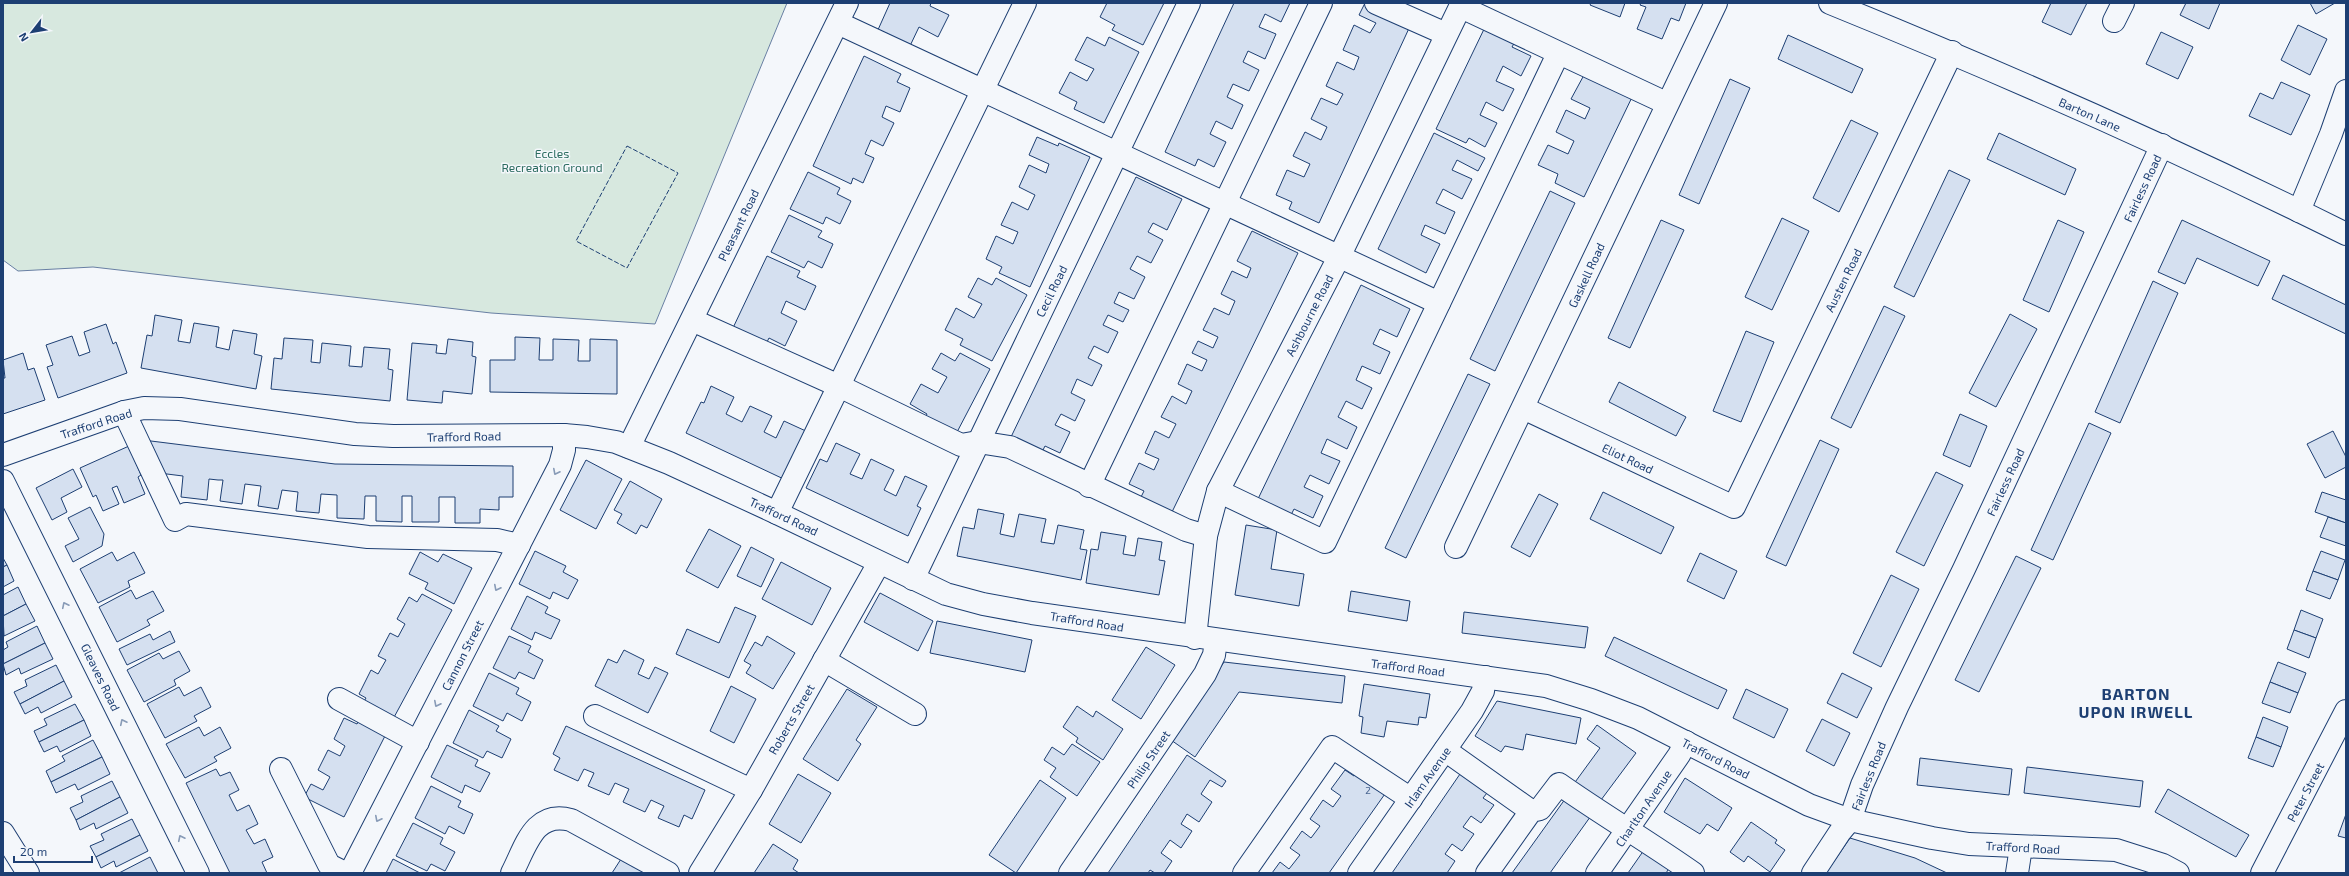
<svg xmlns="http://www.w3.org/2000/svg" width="2349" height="876" font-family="'Exo 2',sans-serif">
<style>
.green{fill:#d7e8df;stroke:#687fa3}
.building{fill:#d5e0f0;stroke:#1d3f73}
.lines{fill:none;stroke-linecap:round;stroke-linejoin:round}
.minor-casing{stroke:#1d3f73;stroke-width:24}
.major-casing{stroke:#1d3f73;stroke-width:24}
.minor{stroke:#f4f7fb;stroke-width:22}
.major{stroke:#f4f7fb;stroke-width:22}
.fence{stroke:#1d3f73;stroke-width:1;stroke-dasharray:5 2;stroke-linecap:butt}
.oneway{stroke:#889bb7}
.labels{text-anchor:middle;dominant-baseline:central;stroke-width:3;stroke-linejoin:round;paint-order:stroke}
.number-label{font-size:10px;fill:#4b6792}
.street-label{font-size:12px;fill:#1d3f73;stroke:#f4f7fb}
.park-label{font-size:12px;fill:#2c6c60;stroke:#f4f7fb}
.district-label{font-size:16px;font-weight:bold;letter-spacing:1px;fill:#1d3f73;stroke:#f4f7fb}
</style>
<rect width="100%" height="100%" fill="#f4f7fb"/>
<polygon class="green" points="3,3 787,3 655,324 491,313 93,267 18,271 3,260"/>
<g class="building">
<polygon points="890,3 931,3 930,6 949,15 938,37 919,27 909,48 877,32"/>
<polygon points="1107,3 1164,3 1143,45 1112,30 1115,25 1100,17"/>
<polygon points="1234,3 1290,3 1281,22 1265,14 1259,27 1276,34 1265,59 1248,51 1243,62 1259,70 1249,91 1233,84 1227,97 1243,105 1232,129 1216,121 1210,134 1226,142 1214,167 1198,159 1195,166 1165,152"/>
<polygon points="1365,3 1411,24 1319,223 1289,209 1292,202 1276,195 1287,170 1304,177 1310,164 1293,156 1305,132 1321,140 1327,127 1311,119 1321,98 1337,105 1343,94 1326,86 1337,62 1354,70 1359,57 1343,50 1354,25 1370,33 1376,23 1359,15"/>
<polygon points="1591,3 1625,3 1620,17 1590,5"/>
<polygon points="1641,3 1686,3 1679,21 1671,18 1662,39 1637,29 1646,7 1640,5"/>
<polygon points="2051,3 2087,3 2071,35 2042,22"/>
<polygon points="2186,3 2220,3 2209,29 2180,15"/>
<polygon points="2310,3 2335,3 2316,14"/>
<polygon points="1486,25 1516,40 1512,47 1531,56 1521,76 1503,66 1496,81 1514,89 1503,111 1486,102 1480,115 1497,123 1485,147 1469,138 1466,143 1436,129"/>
<polygon points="2298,25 2327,39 2310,75 2281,60"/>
<polygon points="2161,32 2193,47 2178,79 2146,64"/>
<polygon points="1788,35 1863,69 1852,93 1778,59"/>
<polygon points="1087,37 1105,46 1109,37 1139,52 1104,123 1074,109 1077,102 1059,93 1070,72 1087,81 1094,69 1075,60"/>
<polygon points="864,56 901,74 897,82 910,88 900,112 886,106 882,117 894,123 883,146 871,140 865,154 874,158 863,183 853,178 851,184 813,166"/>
<polygon points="1584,75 1635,91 1584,197 1555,183 1558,174 1538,165 1548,145 1568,154 1574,141 1556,132 1566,110 1585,119 1590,108 1571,99"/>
<polygon points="1730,79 1750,88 1699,204 1679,195"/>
<polygon points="2281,82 2310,95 2291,135 2249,116 2260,93 2273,99"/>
<polygon points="1851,120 1878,133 1839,212 1813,198"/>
<polygon points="1434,133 1485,158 1478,171 1457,160 1452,170 1472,179 1462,199 1443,189 1436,203 1455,212 1445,234 1425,225 1421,235 1440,244 1426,273 1378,249"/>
<polygon points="1999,133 2076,169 2065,195 1987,159"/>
<polygon points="1037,137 1058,146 1059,143 1090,157 1030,287 999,273 1002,267 986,259 996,236 1013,244 1018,232 1001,225 1012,202 1028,210 1035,195 1019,187 1029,165 1046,173 1049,164 1029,155"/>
<polygon points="1949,170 1970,180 1914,297 1894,287"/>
<polygon points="808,172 840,188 837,194 851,201 840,224 826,217 823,224 790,209"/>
<polygon points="1136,177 1182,199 1167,230 1153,223 1148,232 1163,240 1151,263 1137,256 1130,269 1145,277 1134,299 1119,292 1114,303 1129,310 1123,322 1108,315 1103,325 1118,332 1108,353 1094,346 1088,358 1102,365 1092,386 1077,379 1071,393 1085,400 1075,421 1061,414 1055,425 1070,432 1060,453 1045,446 1042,452 1011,437"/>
<polygon points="1550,191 1575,203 1495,371 1470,359"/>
<polygon points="789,215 822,231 818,237 833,244 822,268 808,261 804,268 771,252"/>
<polygon points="1782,218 1809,231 1772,310 1745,297"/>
<polygon points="1661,220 1684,230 1630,348 1608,338"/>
<polygon points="2058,220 2084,232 2049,312 2023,300"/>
<polygon points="2182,220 2270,261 2258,286 2197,258 2185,284 2158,272"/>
<polygon points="1252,231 1298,253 1172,512 1141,497 1144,491 1129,484 1139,463 1154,470 1159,459 1145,453 1155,431 1169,438 1176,424 1161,417 1172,396 1186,404 1192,391 1178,384 1187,364 1202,371 1207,360 1192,353 1198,341 1213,348 1218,337 1203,330 1214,308 1229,315 1235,301 1221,294 1232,271 1247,278 1251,268 1237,261"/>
<polygon points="767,256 800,271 797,277 816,286 805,310 786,301 781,313 797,321 785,346 769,338 765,346 732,330"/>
<polygon points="2283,275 2346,305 2346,334 2272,299"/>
<polygon points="978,278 992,285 996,278 1027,295 992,361 960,345 963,339 945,330 956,308 974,318 982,304 968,297"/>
<polygon points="2153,281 2178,293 2120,423 2095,412"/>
<polygon points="1361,285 1410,309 1397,337 1380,329 1373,344 1390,352 1380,374 1362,366 1356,380 1372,388 1362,409 1346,401 1338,417 1357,427 1347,449 1327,439 1321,453 1340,461 1329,484 1310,475 1304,487 1323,496 1313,518 1294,509 1290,517 1257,501"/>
<polygon points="1884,306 1905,316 1851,428 1831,418"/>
<polygon points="2010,314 2037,329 1996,407 1969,393"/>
<polygon points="155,315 182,320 178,341 190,343 194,323 219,327 216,347 229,350 233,330 257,334 254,354 262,356 256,389 141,368 147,335 152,336"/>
<polygon points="106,324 113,344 116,342 127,373 58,398 47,367 53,365 46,345 72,336 79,356 90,352 84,332"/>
<polygon points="1746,331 1774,342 1741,422 1713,411"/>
<polygon points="515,337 540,338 539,360 553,360 553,339 579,340 578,361 590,361 590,339 617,340 617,394 490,392 490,360 515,360"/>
<polygon points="284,338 313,340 311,362 320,363 322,343 351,346 349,366 362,367 364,347 390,349 388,369 393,370 390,401 271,389 274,358 282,359"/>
<polygon points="448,339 473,342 472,356 476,357 472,394 443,391 442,403 407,400 412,343 437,345 436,353 446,354"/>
<polygon points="23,353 28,370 34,368 45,400 3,414 3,378 5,378 3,360"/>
<polygon points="941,353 955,361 960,353 990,369 956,434 925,418 927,414 910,404 921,384 938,393 947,377 932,369"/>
<polygon points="1468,374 1490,384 1406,558 1385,548"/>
<polygon points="1619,382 1686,417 1676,436 1609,402"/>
<polygon points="711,386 734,397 726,414 742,422 750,406 772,416 764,432 776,438 784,421 808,432 790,482 686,433 701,402 704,403"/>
<polygon points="1960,414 1987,426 1970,467 1943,455"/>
<polygon points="2089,423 2111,433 2053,560 2031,550"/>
<polygon points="2333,431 2346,457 2346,467 2325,478 2307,444"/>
<polygon points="143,440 335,464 513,466 513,497 499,497 499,510 480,509 480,523 455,523 455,497 439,497 439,522 412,522 412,496 402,496 402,522 376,521 376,496 365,496 364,519 337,518 337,495 321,494 319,513 296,511 298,492 282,490 278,509 258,506 261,486 245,484 242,504 220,501 223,480 218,480 209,479 207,500 181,497 183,476 159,473"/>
<polygon points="1820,440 1839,449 1786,566 1766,557"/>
<polygon points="836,443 860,454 850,474 862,479 871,459 894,470 884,490 896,496 905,476 927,486 917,506 921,508 908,536 806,488 820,459 827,462"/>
<polygon points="129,446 141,475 138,477 145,494 124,503 117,486 112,488 119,504 103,511 96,495 93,497 80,468"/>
<polygon points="586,460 622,479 596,529 560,510"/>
<polygon points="73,469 82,487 61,498 67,512 52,520 36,488"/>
<polygon points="1936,472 1963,485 1924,566 1896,552"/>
<polygon points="630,481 662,499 647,528 641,525 636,534 617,523 622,514 614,510"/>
<polygon points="1603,492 1674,527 1661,554 1590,519"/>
<polygon points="2322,492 2346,500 2346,523 2315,512"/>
<polygon points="1539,494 1558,504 1530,557 1511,547"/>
<polygon points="90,507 104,534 102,546 73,562 65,546 79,539 68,518"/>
<polygon points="978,509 1004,514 1000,534 1014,537 1019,514 1046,519 1041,542 1054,544 1058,525 1084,530 1080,549 1087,550 1081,580 957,556 963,527 974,529"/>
<polygon points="2328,517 2346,523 2346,546 2320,537"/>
<polygon points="1246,525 1277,530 1271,569 1304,574 1299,606 1235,595"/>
<polygon points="709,529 741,546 718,588 686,571"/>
<polygon points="1101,532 1126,536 1123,554 1135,556 1138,538 1162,542 1159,560 1165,561 1159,595 1086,583 1091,549 1098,550"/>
<polygon points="751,547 774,559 761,587 737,576"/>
<polygon points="535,551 566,566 563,572 578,580 568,599 553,592 550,599 519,584"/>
<polygon points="2321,551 2345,560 2338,580 2313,571"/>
<polygon points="112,552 117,561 134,552 145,573 128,581 130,587 98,603 80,569"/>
<polygon points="420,552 438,562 443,554 472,568 454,604 425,589 428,583 409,574"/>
<polygon points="1700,553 1737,571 1724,599 1687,581"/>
<polygon points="2016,556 2041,568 1979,692 1955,680"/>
<polygon points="3,558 7,565 3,567"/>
<polygon points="781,562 831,588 812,625 762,599"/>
<polygon points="7,565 14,581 3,587 3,567"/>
<polygon points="2313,571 2338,580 2330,599 2306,590"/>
<polygon points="1891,575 1919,589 1881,667 1853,653"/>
<polygon points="18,587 26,604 3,616 3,595"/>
<polygon points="131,590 136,599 153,591 164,611 147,620 150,625 117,642 99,607"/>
<polygon points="1351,591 1410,601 1407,621 1348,611"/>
<polygon points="880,593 933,621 918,651 864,622"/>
<polygon points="422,594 452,610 392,721 362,705 366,698 359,694 371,670 378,674 386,660 378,656 390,633 398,637 405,624 397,619 409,597 417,602"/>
<polygon points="527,596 548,607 545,613 560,620 551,639 535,632 532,640 511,629"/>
<polygon points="26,604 35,621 4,636 3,616"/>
<polygon points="735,607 756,616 729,678 676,654 687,629 719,643"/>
<polygon points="2301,610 2323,619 2316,638 2294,630"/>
<polygon points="1464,612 1588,627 1585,648 1462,633"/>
<polygon points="937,621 1032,640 1025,672 930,653"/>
<polygon points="37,626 45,643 3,664 3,650 8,647 6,642"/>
<polygon points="2294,630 2316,638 2309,658 2287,649"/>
<polygon points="170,631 175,642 127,665 119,649 150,634 153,640"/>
<polygon points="509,636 531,646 528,652 543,660 534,679 519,672 515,679 493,668"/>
<polygon points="767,636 795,653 773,689 746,673 751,665 744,661 755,642 762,646"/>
<polygon points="1614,637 1727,690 1718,709 1605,656"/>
<polygon points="45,643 53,659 21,674 19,668 6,675 3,664"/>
<polygon points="1146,647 1175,665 1141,719 1112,700"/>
<polygon points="624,650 644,660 638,674 649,679 655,667 668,673 648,713 595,686 608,659 617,663"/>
<polygon points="179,651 190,671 174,680 176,685 144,702 127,670 159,653 163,659"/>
<polygon points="1224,662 1345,676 1342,703 1239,692 1195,757 1171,740"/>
<polygon points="2278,662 2306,673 2298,693 2270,682"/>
<polygon points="56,665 64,681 20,704 14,692 27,686 25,680"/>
<polygon points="489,673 519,688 516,694 531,702 522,721 507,713 503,721 473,706"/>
<polygon points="1842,673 1872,688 1857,718 1827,703"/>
<polygon points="64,681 72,697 41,713 38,707 25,714 20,704"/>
<polygon points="2270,682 2298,693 2290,713 2262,703"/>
<polygon points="1364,684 1430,694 1426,718 1419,717 1418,725 1387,721 1384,737 1361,733 1363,717 1359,716"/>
<polygon points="731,686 756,699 734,743 710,731"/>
<polygon points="179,687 184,696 201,687 211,707 194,716 197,721 165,738 147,704"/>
<polygon points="847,689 877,707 856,740 861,744 838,781 803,759"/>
<polygon points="1746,689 1788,709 1774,738 1733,718"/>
<polygon points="1497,701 1581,718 1576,744 1526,734 1523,750 1505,746 1501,752 1475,736"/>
<polygon points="75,704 84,720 39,742 34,731 47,725 44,719"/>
<polygon points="1077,706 1093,717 1096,711 1123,729 1103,760 1076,742 1078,738 1063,727"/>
<polygon points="469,710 499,726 496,731 511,739 502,758 487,751 483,758 453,743"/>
<polygon points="2263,717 2288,727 2281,747 2256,737"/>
<polygon points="344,718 357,724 360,718 387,732 344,817 304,797 311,784 323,790 330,777 318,770 328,750 340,756 345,746 334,739"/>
<polygon points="1822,719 1850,733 1834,766 1806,751"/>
<polygon points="84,720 91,736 60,752 57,746 44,752 39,742"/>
<polygon points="1597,725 1636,753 1598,804 1573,785 1600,748 1587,739"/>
<polygon points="566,726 705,790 692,819 684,815 679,827 658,818 664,806 651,800 645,812 623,802 629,789 615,783 609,795 588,786 594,773 584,769 578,781 554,770 560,758 553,754"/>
<polygon points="199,727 204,736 220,727 231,748 214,757 217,761 185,778 166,744"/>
<polygon points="2256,737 2281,747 2273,767 2248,758"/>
<polygon points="93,740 102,757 51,782 46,771 65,761 62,756"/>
<polygon points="1072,744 1100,762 1077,796 1050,777 1056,768 1044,760 1052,747 1064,755"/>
<polygon points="447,745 478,760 475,766 490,773 480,792 465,785 462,793 431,777"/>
<polygon points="1187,755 1226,781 1222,787 1210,780 1201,794 1212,802 1199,822 1187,814 1181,824 1192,831 1181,848 1170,840 1161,853 1172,861 1164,873 1155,873 1150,870 1148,873 1108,873"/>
<polygon points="102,757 110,774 78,790 75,784 56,793 51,782"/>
<polygon points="1920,758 2012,769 2009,795 1917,785"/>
<polygon points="2027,767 2143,781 2140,807 2024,793"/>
<polygon points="216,769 220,776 230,772 239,790 229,795 237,811 249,805 258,824 246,830 254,844 265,839 273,857 262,862 267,873 230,873 186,783"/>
<polygon points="1345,770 1354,776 1358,770 1387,791 1329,873 1272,873 1280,862 1289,869 1300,855 1290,848 1302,831 1311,838 1320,826 1310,819 1323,800 1333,807 1341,796 1331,789"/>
<polygon points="798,774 831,793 801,843 769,824"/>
<polygon points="1460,774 1487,793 1483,798 1494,805 1481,823 1471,816 1463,827 1474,834 1462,851 1452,844 1445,854 1455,861 1447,873 1392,873"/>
<polygon points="1685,778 1732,808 1718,831 1707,824 1700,834 1664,812"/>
<polygon points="1040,780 1066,798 1016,873 989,855"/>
<polygon points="112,781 120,797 76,820 70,808 83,802 81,796"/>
<polygon points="431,786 461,801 458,807 473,814 464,834 449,826 445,834 415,818"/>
<polygon points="2168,789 2249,835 2236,857 2155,812"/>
<polygon points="1568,795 1593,813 1550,873 1512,873"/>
<polygon points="120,797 128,813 96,829 94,823 80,830 76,820"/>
<polygon points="2346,814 2346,838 2338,836"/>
<polygon points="132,819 140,835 96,857 90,846 104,840 101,834"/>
<polygon points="1751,822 1777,840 1775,843 1785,850 1770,872 1748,856 1744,862 1730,852"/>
<polygon points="413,823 443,838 440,844 455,852 445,871 431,864 427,871 396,856"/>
<polygon points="140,835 148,851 116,867 114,861 101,868 96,857"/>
<polygon points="1850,838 1915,858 1947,873 1826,873"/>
<polygon points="773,844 798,860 793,869 799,873 754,873"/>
<polygon points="1644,850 1670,867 1666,873 1628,873"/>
<polygon points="150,857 158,873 119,873"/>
<polygon points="393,859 420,873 386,873"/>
<polygon points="621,859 645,873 612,873"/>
</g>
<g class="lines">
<g class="minor-casing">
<g id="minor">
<polyline points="1376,3 1446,34"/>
<polyline points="1461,7 1666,103"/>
<polyline points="2114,21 2123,3"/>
<polyline points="838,23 1439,303"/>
<polyline points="2299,211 2331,134 2346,91"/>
<polyline points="692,320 839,386 961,445 978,442 1010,447 1186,530 1206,536"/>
<polyline points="1523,408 1734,507 1952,52"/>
<polyline points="124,412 175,520 186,514 368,537 497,540 519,545"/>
<polyline points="629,447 847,3"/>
<polyline points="3,455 124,412 144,408 180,409 355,434 393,436 564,435 587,437 616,442 669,463 777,513 946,594 983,604 1032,613 1546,686 1591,700 1638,718 1809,805 1850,820 1932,838 1969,844 2116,850 2163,865 2178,873"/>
<polyline points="3,481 198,873"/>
<polyline points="1089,486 1321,3"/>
<polyline points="1218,491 1325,542 1558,54"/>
<polyline points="777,513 1025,3"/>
<polyline points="1456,547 1716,3"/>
<polyline points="913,579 1189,3"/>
<polyline points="1195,638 1206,536 1218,491 1339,257 1462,3"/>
<polyline points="824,660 915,714"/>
<polyline points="339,699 418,742"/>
<polyline points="595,716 751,790"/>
<polyline points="1445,750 1531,811"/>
<polyline points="281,769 329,865 345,873"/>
<polyline points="3,833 28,873"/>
<polyline points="350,873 560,465 564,450 564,435"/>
<path d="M512,873c14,-27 22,-63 59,-53l97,53"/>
<polyline points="700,873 751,790 879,563"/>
<polyline points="1070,873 1205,674 1214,655 1216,640"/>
<polyline points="1244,873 1332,747 1411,799"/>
<polyline points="1359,873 1472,711 1483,691 1485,677"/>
<path d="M1487,873l44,-62 9,-2 19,-25c44,31 90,58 134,89"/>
<polyline points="1597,873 1679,755 1686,742"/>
<polyline points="1813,873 1840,832 1850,820 1862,785 1897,707 1964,569 2162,145"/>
<polyline points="2017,873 2021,847"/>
<polyline points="2262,873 2346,711"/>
</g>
</g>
<g class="major-casing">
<path id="major" d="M1830,3c175,71 347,147 516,231"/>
</g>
<use href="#minor" class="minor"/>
<use href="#major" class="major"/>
<polygon class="fence" points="627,146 678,173 627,268 576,241"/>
</g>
<defs><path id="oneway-chevron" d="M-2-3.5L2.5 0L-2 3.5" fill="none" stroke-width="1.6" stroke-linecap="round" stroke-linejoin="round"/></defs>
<g class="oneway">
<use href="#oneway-chevron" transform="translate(556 472) rotate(117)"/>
<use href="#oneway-chevron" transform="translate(497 588) rotate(117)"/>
<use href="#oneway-chevron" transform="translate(65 605) rotate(-116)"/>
<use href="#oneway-chevron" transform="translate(437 704) rotate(117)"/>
<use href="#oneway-chevron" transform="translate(123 722) rotate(-116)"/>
<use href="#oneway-chevron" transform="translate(378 819) rotate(117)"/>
<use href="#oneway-chevron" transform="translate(181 838) rotate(-116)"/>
</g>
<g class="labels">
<g class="number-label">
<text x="1368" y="790">2</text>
</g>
<g class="street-label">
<text transform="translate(2090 114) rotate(24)">Barton Lane</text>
<text transform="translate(2142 188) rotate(-65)">Fairless Road</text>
<text transform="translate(738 225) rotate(-64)">Pleasant Road</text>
<text transform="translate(1586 275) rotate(-65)">Gaskell Road</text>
<text transform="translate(1843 280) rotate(-64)">Austen Road</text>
<text transform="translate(1051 291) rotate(-64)">Cecil Road</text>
<text transform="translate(1309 315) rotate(-63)">Ashbourne Road</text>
<text transform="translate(96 423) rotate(-18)">Trafford Road</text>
<text transform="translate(464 436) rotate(-1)">Trafford Road</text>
<text transform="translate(1628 458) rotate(25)">Eliot Road</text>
<text transform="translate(2005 482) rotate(-65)">Fairless Road</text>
<text transform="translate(784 516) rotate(25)">Trafford Road</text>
<text transform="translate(1087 621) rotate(9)">Trafford Road</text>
<text transform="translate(462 655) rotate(-63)">Cannon Street</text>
<text transform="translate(1408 667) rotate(7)">Trafford Road</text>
<text transform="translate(101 677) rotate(64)">Gleaves Road</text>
<text transform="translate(791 719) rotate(-60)">Roberts Street</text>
<text transform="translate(1716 758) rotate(27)">Trafford Road</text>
<text transform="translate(1148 759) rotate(-56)">Philip Street</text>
<text transform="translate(1868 776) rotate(-68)">Fairless Road</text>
<text transform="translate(1427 777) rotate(-55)">Irlam Avenue</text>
<text transform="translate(2305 792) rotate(-62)">Peter Street</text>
<text transform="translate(1643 808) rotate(-56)">Charlton Avenue</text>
<text transform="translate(2023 847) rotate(3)">Trafford Road</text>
</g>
<g class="park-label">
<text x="552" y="153">Eccles<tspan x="552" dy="14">Recreation Ground</tspan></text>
</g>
<g class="district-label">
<text x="2136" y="693">BARTON<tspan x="2136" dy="18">UPON IRWELL</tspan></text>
</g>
</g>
<rect width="2349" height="876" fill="none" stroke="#1d3f73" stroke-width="8"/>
<g transform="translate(32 32) rotate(239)" stroke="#f4f7fb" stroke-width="3" paint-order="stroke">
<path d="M0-3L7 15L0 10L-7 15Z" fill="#1d3f73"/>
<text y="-6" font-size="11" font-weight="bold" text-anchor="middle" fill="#1d3f73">N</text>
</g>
<path d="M14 856v6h78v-6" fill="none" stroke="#1d3f73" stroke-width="2"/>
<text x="20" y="856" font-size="12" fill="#1d3f73" stroke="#f4f7fb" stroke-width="3" paint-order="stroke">20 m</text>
</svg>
